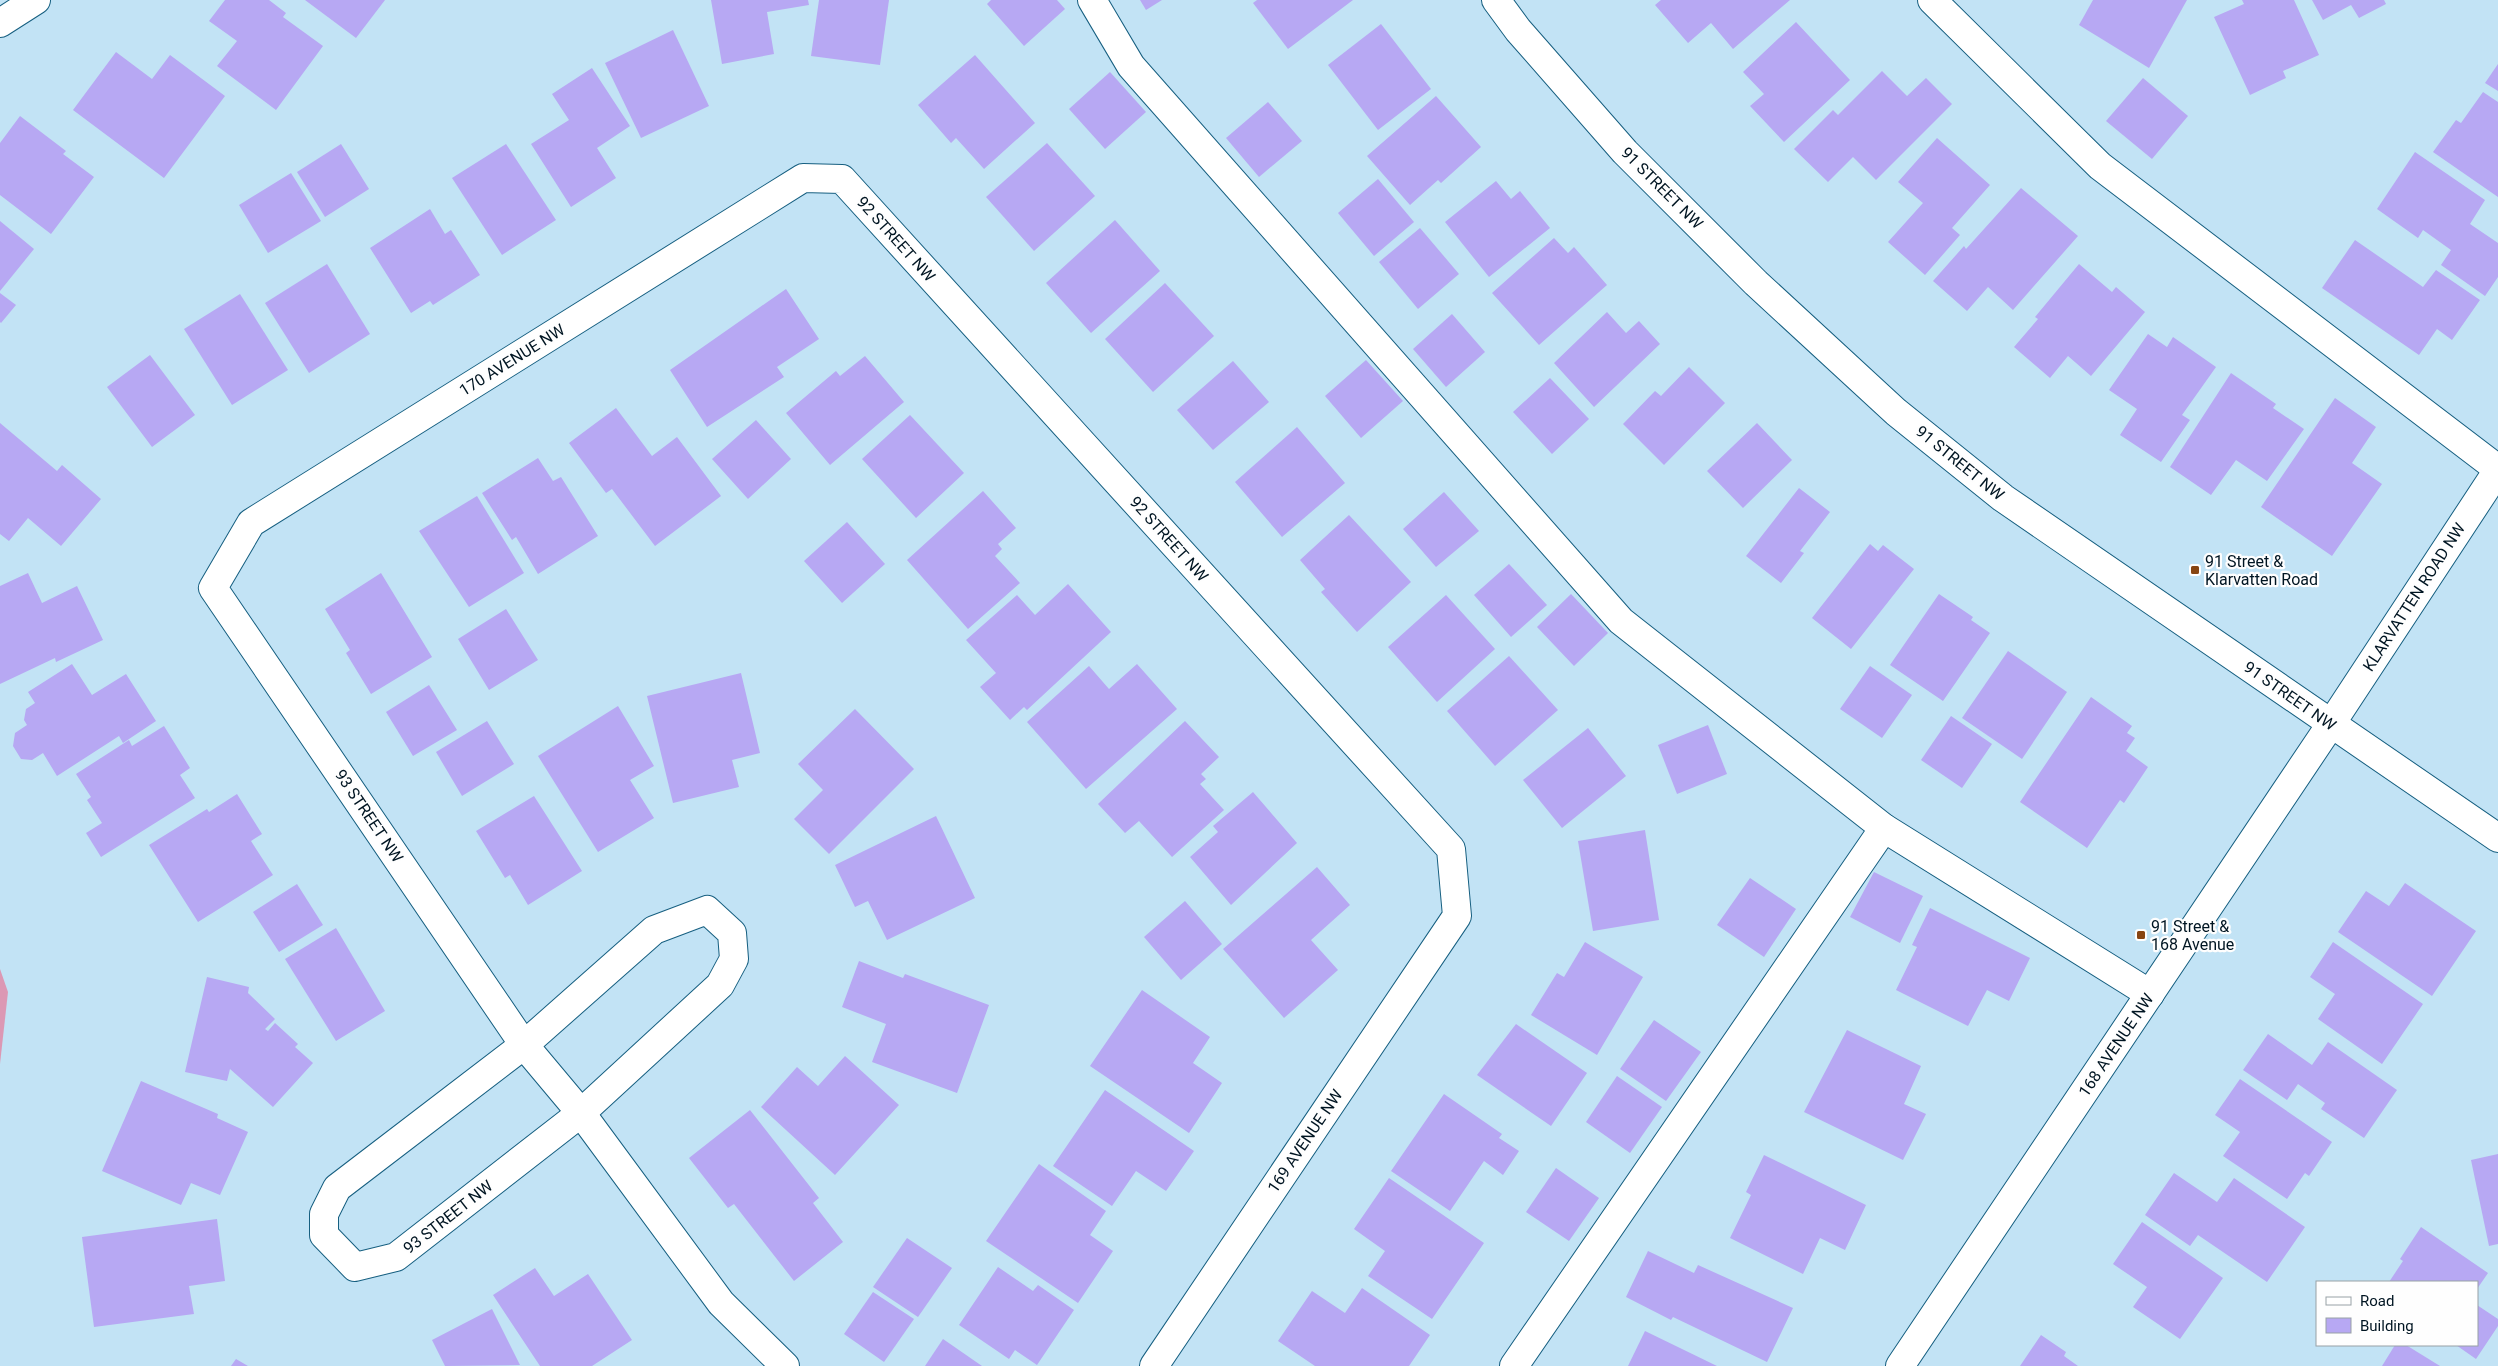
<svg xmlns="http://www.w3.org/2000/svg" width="2498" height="1366" font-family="Roboto,sans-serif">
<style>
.water{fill:#dc98b4}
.building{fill:#b7a8f3}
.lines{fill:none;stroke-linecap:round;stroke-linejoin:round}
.minor-casing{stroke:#165f80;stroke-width:30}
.minor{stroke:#fff;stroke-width:28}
.poi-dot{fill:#874512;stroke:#fefefe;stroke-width:2}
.labels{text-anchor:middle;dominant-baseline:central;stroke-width:4.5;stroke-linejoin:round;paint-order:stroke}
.street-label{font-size:16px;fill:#001522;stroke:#fefefe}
.poi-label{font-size:16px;fill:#001522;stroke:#fefefe;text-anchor:start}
</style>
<rect width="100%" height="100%" fill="#c2e3f5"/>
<polygon class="water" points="0,969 8,992 0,1064"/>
<g class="building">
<polygon points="225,0 269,0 286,13 283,17 323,46 276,110 217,66 237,41 209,21"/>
<polygon points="305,0 385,0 356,38"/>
<polygon points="711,0 808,0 809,5 767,12 774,54 722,64"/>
<polygon points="819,0 889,0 880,65 811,56"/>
<polygon points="991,0 1057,0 1065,9 1024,46 987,4"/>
<polygon points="1140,0 1162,0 1146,10"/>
<polygon points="1257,0 1353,0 1288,49 1253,3"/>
<polygon points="1661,0 1790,0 1733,49 1711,23 1688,43 1655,5"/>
<polygon points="2093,0 2187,0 2149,68 2079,25"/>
<polygon points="2242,0 2294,0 2319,55 2283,71 2286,78 2250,95 2214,17 2244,4"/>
<polygon points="2312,0 2384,0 2386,4 2359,18 2351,5 2323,20"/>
<polygon points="1796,22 1850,80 1784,142 1750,106 1764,94 1743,72"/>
<polygon points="1381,24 1431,89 1378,130 1328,65"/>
<polygon points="673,30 709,106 641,138 605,63"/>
<polygon points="116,52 152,79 170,55 225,96 164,178 73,110"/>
<polygon points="975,55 1035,123 984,169 956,138 951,143 918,105"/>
<polygon points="2498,64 2498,91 2485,83"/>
<polygon points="592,68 630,126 597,148 616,178 571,207 531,144 569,120 552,94"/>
<polygon points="1882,71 1907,96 1926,78 1952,104 1876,180 1853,157 1828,182 1794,149 1833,110 1838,115"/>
<polygon points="1110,72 1146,112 1105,149 1069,109"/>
<polygon points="2143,78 2188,116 2152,159 2106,121"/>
<polygon points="2483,92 2498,102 2498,197 2433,152 2456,120 2461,123"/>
<polygon points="1436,96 1481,147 1441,183 1438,180 1410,205 1367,156"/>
<polygon points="1268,102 1302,141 1259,177 1226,138"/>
<polygon points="20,116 66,151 63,154 94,177 51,234 0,195 0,143"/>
<polygon points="1937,138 1990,185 1952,228 1960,235 1925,275 1888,242 1923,203 1898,182"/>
<polygon points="1047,143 1095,196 1034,251 986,197"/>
<polygon points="341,144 369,189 325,217 297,172"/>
<polygon points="506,144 556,220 502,255 452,178"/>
<polygon points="2415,152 2485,200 2470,224 2498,243 2498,277 2485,296 2441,265 2451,250 2423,230 2418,238 2377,209"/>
<polygon points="291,173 321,221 268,253 239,205"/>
<polygon points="1378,179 1414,222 1374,256 1338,213"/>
<polygon points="1496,181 1511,199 1520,191 1550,228 1489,277 1445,222"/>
<polygon points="2021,188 2078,236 2013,310 1988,287 1967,311 1933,281 1964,246 1966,249"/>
<polygon points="430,209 445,234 451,230 480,275 433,305 430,301 411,313 370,248"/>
<polygon points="1115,220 1160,271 1091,333 1046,283"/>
<polygon points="0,221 34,249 0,291"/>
<polygon points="1420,228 1459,274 1418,309 1379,262"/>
<polygon points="1554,238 1568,253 1574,247 1607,285 1539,345 1492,293"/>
<polygon points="2355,240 2423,287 2436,270 2480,300 2452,340 2437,329 2419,355 2322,288"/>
<polygon points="327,264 370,334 309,373 265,303"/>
<polygon points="2079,264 2112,292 2116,287 2145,312 2091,376 2068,356 2050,378 2014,347 2038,319 2035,317"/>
<polygon points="1165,283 1214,336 1153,392 1105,339"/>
<polygon points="786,289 819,339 777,367 784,377 707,427 670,370"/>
<polygon points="0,293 16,305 1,323 0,322"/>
<polygon points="240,294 288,370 232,405 184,329"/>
<polygon points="1607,312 1626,333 1639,321 1660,344 1594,407 1554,363"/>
<polygon points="1452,314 1485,352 1446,387 1413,349"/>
<polygon points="2148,334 2167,347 2173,337 2216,367 2182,415 2190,420 2161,462 2120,435 2137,409 2109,390"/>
<polygon points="150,355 195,415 152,447 107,387"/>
<polygon points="865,356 904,402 830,465 786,413 836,371 840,376"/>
<polygon points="1366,360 1403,401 1361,438 1325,396"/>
<polygon points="1233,361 1269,402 1213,450 1177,410"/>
<polygon points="1689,367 1725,403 1664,465 1623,424 1655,391 1661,396"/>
<polygon points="2231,373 2276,404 2273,408 2304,429 2267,481 2236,460 2211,495 2170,467"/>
<polygon points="1550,378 1589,419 1552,454 1513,412"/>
<polygon points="2335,398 2376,427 2352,463 2382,484 2332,556 2261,507"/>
<polygon points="616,408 652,456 677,437 721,496 655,546 612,489 606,493 569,443"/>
<polygon points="910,415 964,473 916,518 862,459"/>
<polygon points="756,420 791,459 748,499 712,459"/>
<polygon points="0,423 57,471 62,465 101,499 61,546 28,518 9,541 0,534"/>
<polygon points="1757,423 1792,460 1743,508 1707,471"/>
<polygon points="1297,427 1345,483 1282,537 1235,482"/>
<polygon points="538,458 553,481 561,477 598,536 538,574 516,537 512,540 482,493"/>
<polygon points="1799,488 1830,512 1800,551 1804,553 1781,583 1746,556"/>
<polygon points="983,491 1016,528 998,544 1002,549 995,556 1020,583 968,629 907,560"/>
<polygon points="1444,492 1479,531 1436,567 1403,529"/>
<polygon points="477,496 524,573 469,607 419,531"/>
<polygon points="1349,515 1411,582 1357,632 1321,592 1325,589 1300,560"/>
<polygon points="847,522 885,564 842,603 804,561"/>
<polygon points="1870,544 1878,551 1883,545 1914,569 1851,649 1812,618"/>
<polygon points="1509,564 1547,605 1511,637 1474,595"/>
<polygon points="28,573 42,603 77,586 103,640 56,662 55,658 0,684 0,586"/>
<polygon points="381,573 432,657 371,694 346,653 350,650 325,609"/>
<polygon points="1068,584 1111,632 1027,710 1024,707 1010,720 980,687 996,673 966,640 1017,595 1035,615"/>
<polygon points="1571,594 1608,633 1574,666 1537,627"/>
<polygon points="1939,594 1973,617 1971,620 1990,633 1943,701 1890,665"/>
<polygon points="1446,595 1495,649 1437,702 1388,647"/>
<polygon points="506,609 538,660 489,690 458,639"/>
<polygon points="2008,651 2067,692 2022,759 1962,718"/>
<polygon points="1509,656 1558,710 1495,766 1447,711"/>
<polygon points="72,664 92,695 126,674 156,721 123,743 119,736 57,776 43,753 32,760 21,759 13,746 15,733 27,725 24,720 26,709 35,703 28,692"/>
<polygon points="1137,664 1177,709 1086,789 1027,722 1089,666 1109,689"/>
<polygon points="1870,666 1912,695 1882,738 1840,709"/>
<polygon points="741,673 760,753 732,760 739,787 673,803 647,696"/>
<polygon points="429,685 457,730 413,756 386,712"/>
<polygon points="2091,697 2132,726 2127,733 2135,738 2126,751 2148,767 2124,803 2120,800 2087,848 2020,802"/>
<polygon points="618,706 654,766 630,780 654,818 598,852 538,756"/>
<polygon points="855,709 914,769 829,854 794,819 823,790 798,764"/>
<polygon points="1951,716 1992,744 1962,788 1921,760"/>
<polygon points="487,721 514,764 462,796 436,752"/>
<polygon points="1185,721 1219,757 1201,774 1206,779 1200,784 1224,810 1172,857 1139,821 1125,833 1098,804"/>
<polygon points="1708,725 1727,774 1677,794 1658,745"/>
<polygon points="164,726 190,768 180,775 195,798 101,857 86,833 102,823 87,800 91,797 76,774 129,740 132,746"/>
<polygon points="1588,728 1626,776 1562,828 1523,780"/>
<polygon points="1253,792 1297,843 1231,905 1190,857 1218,832 1213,826"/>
<polygon points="237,794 262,834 251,841 273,875 198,922 149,845 207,809 209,812"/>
<polygon points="534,796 582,871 528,905 510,875 505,878 476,831"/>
<polygon points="936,816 975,898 887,940 868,901 855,907 835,865"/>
<polygon points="1645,830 1659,920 1593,931 1578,841"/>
<polygon points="1317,867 1350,905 1311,940 1338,970 1284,1018 1223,949"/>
<polygon points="1874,872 1923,896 1900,943 1850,917"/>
<polygon points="1750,878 1796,909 1764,957 1717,925"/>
<polygon points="2405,883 2476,931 2432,996 2338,932 2366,891 2389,906"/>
<polygon points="297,884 323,925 279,952 253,912"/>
<polygon points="1185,901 1222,944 1181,980 1144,937"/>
<polygon points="1930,908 2030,958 2009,1001 1987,990 1968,1026 1896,990 1917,947 1912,945"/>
<polygon points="336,928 385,1011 336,1041 285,959"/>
<polygon points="1585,942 1643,977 1597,1055 1531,1015 1557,973 1564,977"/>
<polygon points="2333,942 2423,1004 2382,1064 2318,1019 2335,994 2310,977"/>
<polygon points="859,961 903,978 905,974 989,1005 957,1093 872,1062 886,1024 842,1007"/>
<polygon points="207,977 249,987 248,993 275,1019 265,1029 268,1031 275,1023 298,1044 295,1047 313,1063 273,1107 230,1069 227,1081 185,1072"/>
<polygon points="1142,990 1210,1037 1193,1063 1222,1083 1189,1133 1090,1066"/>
<polygon points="1654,1020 1701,1052 1666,1101 1620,1069"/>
<polygon points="1516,1024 1587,1073 1551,1126 1477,1075"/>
<polygon points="1847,1030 1921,1066 1904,1104 1926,1114 1903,1160 1804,1112"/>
<polygon points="2268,1034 2312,1065 2328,1042 2397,1090 2364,1138 2321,1109 2325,1103 2298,1084 2287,1100 2243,1070"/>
<polygon points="845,1056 899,1105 835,1175 761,1107 797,1067 818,1086"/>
<polygon points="1617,1076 1662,1107 1630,1153 1586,1122"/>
<polygon points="2240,1079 2332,1142 2309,1176 2305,1173 2287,1199 2223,1156 2240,1132 2215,1115"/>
<polygon points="141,1081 218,1114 217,1118 248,1132 220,1195 191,1183 181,1205 102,1171"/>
<polygon points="1105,1090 1194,1151 1166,1191 1136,1171 1112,1206 1053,1166"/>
<polygon points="1444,1094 1502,1134 1499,1138 1519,1151 1503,1175 1484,1161 1450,1211 1391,1171"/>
<polygon points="750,1110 819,1198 813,1203 843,1242 794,1281 734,1204 728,1208 689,1158"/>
<polygon points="2498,1154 2498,1244 2489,1246 2471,1160"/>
<polygon points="1764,1155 1866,1205 1845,1250 1820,1238 1803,1274 1730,1238 1751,1195 1746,1192"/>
<polygon points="1039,1164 1106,1211 1090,1235 1113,1251 1078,1303 986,1241"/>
<polygon points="1556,1168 1599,1198 1569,1241 1526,1212"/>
<polygon points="2174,1173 2217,1202 2234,1178 2305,1227 2267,1282 2198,1235 2190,1246 2145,1215"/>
<polygon points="1389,1178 1484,1243 1432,1319 1368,1276 1385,1251 1354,1229"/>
<polygon points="217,1219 225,1281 189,1286 194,1314 94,1327 82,1237"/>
<polygon points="2142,1222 2223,1278 2180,1339 2133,1307 2147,1287 2113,1264"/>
<polygon points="2421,1227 2488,1273 2477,1289 2477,1282 2389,1282 2403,1261 2400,1259"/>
<polygon points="907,1238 952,1268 918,1317 873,1287"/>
<polygon points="1648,1251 1694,1273 1698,1265 1793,1308 1767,1362 1673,1317 1671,1320 1626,1297"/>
<polygon points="998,1267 1033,1291 1038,1285 1074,1310 1037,1365 1015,1350 1009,1359 959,1325"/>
<polygon points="535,1268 554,1296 588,1274 632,1340 592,1366 540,1366 493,1295"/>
<polygon points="1362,1288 1430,1335 1409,1366 1315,1366 1278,1341 1312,1291 1345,1313"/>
<polygon points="873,1292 914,1319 884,1362 844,1334"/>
<polygon points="2477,1305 2498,1319 2498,1326 2476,1359 2456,1345 2477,1345"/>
<polygon points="492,1309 520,1365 445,1366 432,1340"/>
<polygon points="1645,1331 1717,1366 1628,1366"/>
<polygon points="2041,1335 2066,1352 2064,1356 2078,1366 2020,1366"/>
<polygon points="943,1339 982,1366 925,1366"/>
<polygon points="2395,1345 2406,1345 2440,1366 2382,1366"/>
<polygon points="236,1359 248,1366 231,1366"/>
</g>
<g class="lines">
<g class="minor-casing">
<g id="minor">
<polyline points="1092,0 1131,66 1621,621 1884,828 2150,994"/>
<polyline points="1496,0 1518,30 1625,152 1756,283 1896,412 2003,498 2498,838"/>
<polyline points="1932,0 2100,166 2498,469"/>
<polyline points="0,23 36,0"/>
<polygon points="707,910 732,933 734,959 720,985 581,1113 396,1257 355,1267 324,1235 324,1214 337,1188 524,1045 654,930"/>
<polyline points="785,1366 721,1303 581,1113 524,1045 213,588 251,523 803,178 842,179 1451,849 1457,916 1154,1366"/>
<polyline points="1514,1366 1884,828"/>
<polyline points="1900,1366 2331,724 2498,470"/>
</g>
</g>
<use href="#minor" class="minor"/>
</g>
<g class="poi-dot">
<rect x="2190" y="565" width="10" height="10" rx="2.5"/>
<rect x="2136" y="930" width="10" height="10" rx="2.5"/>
</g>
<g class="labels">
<g class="street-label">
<text transform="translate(1662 188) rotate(45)">91 STREET NW</text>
<text transform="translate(896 239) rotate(48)">92 STREET NW</text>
<text transform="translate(512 360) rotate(-32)">170 AVENUE NW</text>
<text transform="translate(1960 463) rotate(39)">91 STREET NW</text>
<text transform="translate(1169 539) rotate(48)">92 STREET NW</text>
<text transform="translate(2414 597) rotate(-57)">KLARVATTEN ROAD NW</text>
<text transform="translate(2290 696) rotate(35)">91 STREET NW</text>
<text transform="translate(369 816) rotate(56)">93 STREET NW</text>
<text transform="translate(2116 1045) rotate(-56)">168 AVENUE NW</text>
<text transform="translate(1305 1141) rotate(-56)">169 AVENUE NW</text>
<text transform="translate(448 1217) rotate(-38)">93 STREET NW</text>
</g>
<g class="poi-label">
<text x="2205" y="561">91 Street &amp;<tspan x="2205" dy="18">Klarvatten Road</tspan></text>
<text x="2151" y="926">91 Street &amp;<tspan x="2151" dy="18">168 Avenue</tspan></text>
</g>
</g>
<rect x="2316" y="1281" width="162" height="65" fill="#fefefe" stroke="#98a1a6"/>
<rect x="2326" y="1297" width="25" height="8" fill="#ffffff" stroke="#98a1a6"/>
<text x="2360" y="1306" font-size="15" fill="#001522">Road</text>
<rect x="2326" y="1318" width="25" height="15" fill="#b7a8f3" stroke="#98a1a6"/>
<text x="2360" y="1331" font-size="15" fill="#001522">Building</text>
</svg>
